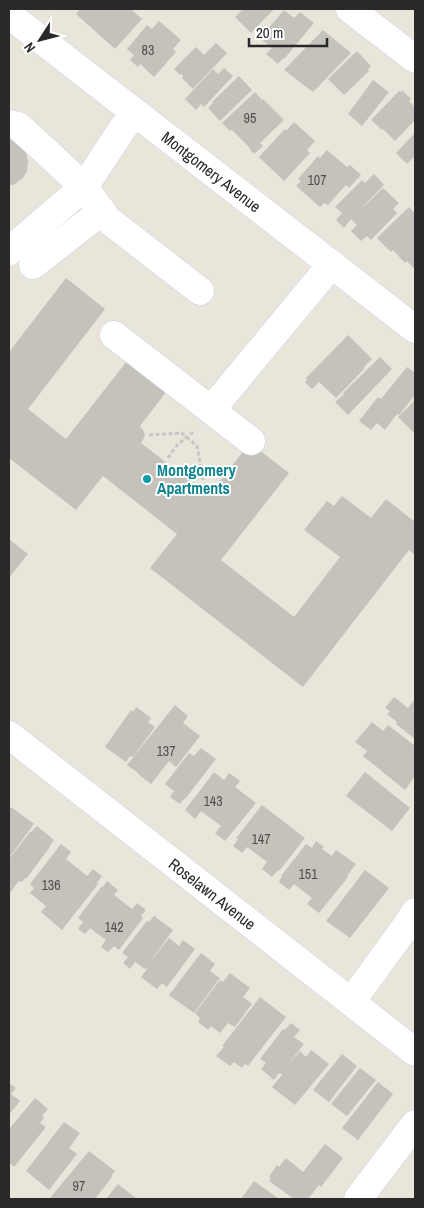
<svg xmlns="http://www.w3.org/2000/svg" width="424" height="1208" font-family="'Archivo Narrow',sans-serif">
<style>
.building{fill:#c5c2bb}
.lines{fill:none;stroke-linecap:round;stroke-linejoin:round}
.minor-casing{stroke:#d1d2e0;stroke-width:29}
.path{stroke:#c7c7c7;stroke-width:3;stroke-dasharray:4 2.5;stroke-linecap:butt}
.minor{stroke:#fff;stroke-width:28}
.culture-dot{fill:#0f9aa8;stroke:#fff;stroke-width:2}
.labels{text-anchor:middle;dominant-baseline:central;stroke-width:4;stroke-linejoin:round;paint-order:stroke}
.number-label{font-size:14px;fill:#504f4e}
.street-label{font-size:16px;fill:#292929;stroke:#fff}
.culture-label{font-size:16px;font-weight:bold;fill:#0d838f;stroke:#fff;text-anchor:start}
</style>
<rect width="100%" height="100%" fill="#eae5db"/>
<g class="building">
<polygon points="80,9 131,9 142,19 115,49 76,14"/>
<polygon points="243,9 274,9 251,33 235,17"/>
<polygon points="284,10 294,18 300,12 314,23 284,59 283,58 278,64 266,54 272,48 260,38"/>
<polygon points="159,21 181,40 173,49 176,52 154,77 140,64 138,67 130,60 134,55 127,49 147,25 152,29"/>
<polygon points="323,30 351,53 313,92 284,70"/>
<polygon points="216,43 227,53 193,89 182,78 183,76 181,74 180,75 174,69 196,47 204,55"/>
<polygon points="357,51 371,66 368,70 369,71 344,95 328,79"/>
<polygon points="224,68 233,76 204,107 201,104 196,110 185,99 213,69 218,74"/>
<polygon points="239,76 252,90 220,121 208,108 213,103 212,102"/>
<polygon points="373,80 389,92 362,126 348,114"/>
<polygon points="402,90 411,99 409,101 415,107 415,120 395,141 383,129 382,130 371,120 399,91 401,92"/>
<polygon points="255,92 262,100 263,99 284,120 260,143 263,146 254,154 249,148 250,148 232,130 230,131 222,123"/>
<polygon points="294,122 315,141 307,150 310,153 284,181 259,157 285,129 286,131"/>
<polygon points="415,133 415,156 407,164 396,153"/>
<polygon points="9,139 13,140 21,144 26,152 28,161 27,171 23,178 15,184 9,186"/>
<polygon points="327,150 347,167 350,165 361,175 349,188 346,185 328,205 324,203 320,207 296,186 301,181 298,179 318,156 320,158"/>
<polygon points="374,174 384,185 356,214 383,188 399,203 393,209 397,213 371,240 367,236 361,241 351,231 357,225 351,219 344,228 336,220 342,213 335,207 362,180 365,183"/>
<polygon points="409,207 415,214 415,270 407,261 405,263 393,250 391,252 377,238"/>
<polygon points="66,278 105,309 28,409 66,439 134,352 173,383 140,426 144,432 145,436 141,443 199,488 203,484 209,483 216,486 250,443 289,473 221,560 294,617 340,557 304,530 327,501 334,506 342,496 371,518 386,499 415,522 415,555 409,550 303,687 150,568 177,534 103,476 76,510 9,458 9,352"/>
<polygon points="348,335 372,359 364,367 365,368 336,398 319,382 312,389 305,382 307,380 306,378"/>
<polygon points="380,357 392,369 348,415 335,402 344,394 343,393"/>
<polygon points="407,367 415,373 415,395 399,415 397,414 385,430 377,423 371,430 359,421 378,397 381,399"/>
<polygon points="415,400 415,434 398,417"/>
<polygon points="9,539 28,554 9,578"/>
<polygon points="394,697 408,708 415,699 415,739 396,724 397,722 387,714 390,711 385,708"/>
<polygon points="175,705 188,716 183,723 200,736 176,767 169,761 151,784 138,774 138,773 127,765"/>
<polygon points="136,707 151,718 148,722 155,727 133,757 130,756 126,762 105,747 131,710 133,712"/>
<polygon points="372,722 383,731 388,725 415,746 415,776 405,790 363,756 367,751 355,742"/>
<polygon points="201,748 216,759 185,799 184,799 180,804 170,797 174,791 165,784 189,753 194,756"/>
<polygon points="214,772 224,780 229,773 240,781 235,787 256,803 225,841 215,833 221,826 201,811 195,819 185,810"/>
<polygon points="365,772 410,808 392,831 346,796"/>
<polygon points="262,805 305,838 279,871 278,870 272,877 262,869 267,862 247,847 242,853 233,846 238,839 236,838"/>
<polygon points="11,807 34,824 9,858 9,811"/>
<polygon points="37,826 54,840 49,847 50,847 26,879 25,878 22,882 19,881 9,894 9,859 30,832 31,832"/>
<polygon points="316,841 324,847 322,849 332,856 336,850 356,864 347,876 348,877 319,913 307,904 312,898 294,884 289,890 279,882 282,876 281,876 306,844 312,848"/>
<polygon points="61,844 71,852 66,859 87,876 93,869 102,876 97,883 98,884 62,930 41,912 46,906 30,893 34,888 30,884"/>
<polygon points="365,870 389,888 350,938 326,921"/>
<polygon points="107,881 118,890 114,895 132,909 137,903 146,910 141,916 143,918 119,950 114,946 108,952 101,947 106,940 90,928 85,934 78,929 83,922 78,918 102,886 103,887"/>
<polygon points="154,916 173,930 149,963 169,938 179,946 183,940 195,949 167,987 162,983 157,989 141,977 147,969 146,968 145,969 135,962 130,969 123,963 128,957 122,953 147,921 149,922"/>
<polygon points="201,953 215,964 210,971 220,978 194,1013 169,995"/>
<polygon points="230,973 250,988 243,997 252,1004 235,1027 228,1023 220,1033 211,1026 208,1030 198,1022 200,1018 195,1013 220,980 223,982"/>
<polygon points="260,997 286,1017 248,1066 245,1064 242,1068 234,1062 230,1066 216,1056 224,1047 222,1046"/>
<polygon points="291,1023 300,1030 294,1037 304,1044 286,1067 300,1051 306,1057 311,1050 329,1064 295,1105 272,1087 282,1075 281,1074 279,1073 274,1080 261,1069 266,1063 260,1059 283,1029 285,1030"/>
<polygon points="342,1054 357,1066 329,1102 313,1090"/>
<polygon points="360,1068 376,1080 347,1116 331,1104"/>
<polygon points="378,1082 393,1094 358,1140 342,1128"/>
<polygon points="9,1083 16,1088 11,1094 20,1101 9,1115"/>
<polygon points="35,1098 48,1109 42,1116 44,1118 40,1123 46,1127 14,1167 9,1162 9,1129"/>
<polygon points="64,1122 80,1133 69,1148 77,1154 49,1190 26,1171"/>
<polygon points="325,1144 343,1158 321,1187 319,1185 308,1199 294,1199 269,1181 271,1178 269,1177 277,1165 279,1167 286,1158 303,1172"/>
<polygon points="89,1151 115,1171 111,1176 112,1177 95,1199 52,1199 50,1198"/>
<polygon points="254,1181 279,1199 241,1199"/>
<polygon points="118,1184 137,1199 106,1199"/>
</g>
<g class="lines">
<g class="minor-casing">
<g id="minor">
<polyline points="350,9 415,59"/>
<path id="s1" d="M9,15l406,314"/>
<polyline points="9,124 18,126 39,145 84,187 107,219 200,291"/>
<polyline points="9,251 84,187 123,128 136,113"/>
<polyline points="33,265 102,211"/>
<polyline points="114,335 251,441"/>
<polyline points="211,410 332,264"/>
<path id="s2" d="M9,735l406,317"/>
<polyline points="351,1002 407,925 415,912"/>
<polyline points="358,1199 415,1124"/>
</g>
</g>
<g class="path">
<polyline points="149,435 182,433 197,446 203,480"/>
<path d="M168,458c4,-6 8,-13 14,-17 4,-4 9,-6 13,-11"/>
</g>
<use href="#minor" class="minor"/>
</g>
<circle class="culture-dot" cx="147" cy="479" r="5"/>
<g class="labels">
<g class="number-label">
<text x="148" y="50">83</text>
<text x="250" y="118">95</text>
<text x="317" y="180">107</text>
<text x="166" y="751">137</text>
<text x="213" y="801">143</text>
<text x="261" y="839">147</text>
<text x="308" y="874">151</text>
<text x="51" y="885">136</text>
<text x="114" y="927">142</text>
<text x="79" y="1186">97</text>
</g>
<g class="street-label">
<text stroke="none"><textPath href="#s1" startOffset="256">Montgomery Avenue</textPath></text>
<text stroke="none"><textPath href="#s2" startOffset="258">Roselawn Avenue</textPath></text>
</g>
<g class="culture-label">
<text x="157" y="470">Montgomery<tspan x="157" dy="18">Apartments</tspan></text>
</g>
</g>
<rect width="424" height="1208" fill="none" stroke="#292929" stroke-width="20"/>
<g transform="translate(40 40) rotate(234)" stroke="#ffffff" stroke-width="4" paint-order="stroke">
<path d="M0-4L9 19L0 12L-9 19Z" fill="#292929"/>
<text y="-8" font-size="14" font-weight="bold" text-anchor="middle" fill="#292929">N</text>
</g>
<path d="M249 38v8h78v-8" fill="none" stroke="#292929" stroke-width="2.5"/>
<text x="256" y="38" font-size="15" fill="#292929" stroke="#ffffff" stroke-width="4" paint-order="stroke">20 m</text>
</svg>
